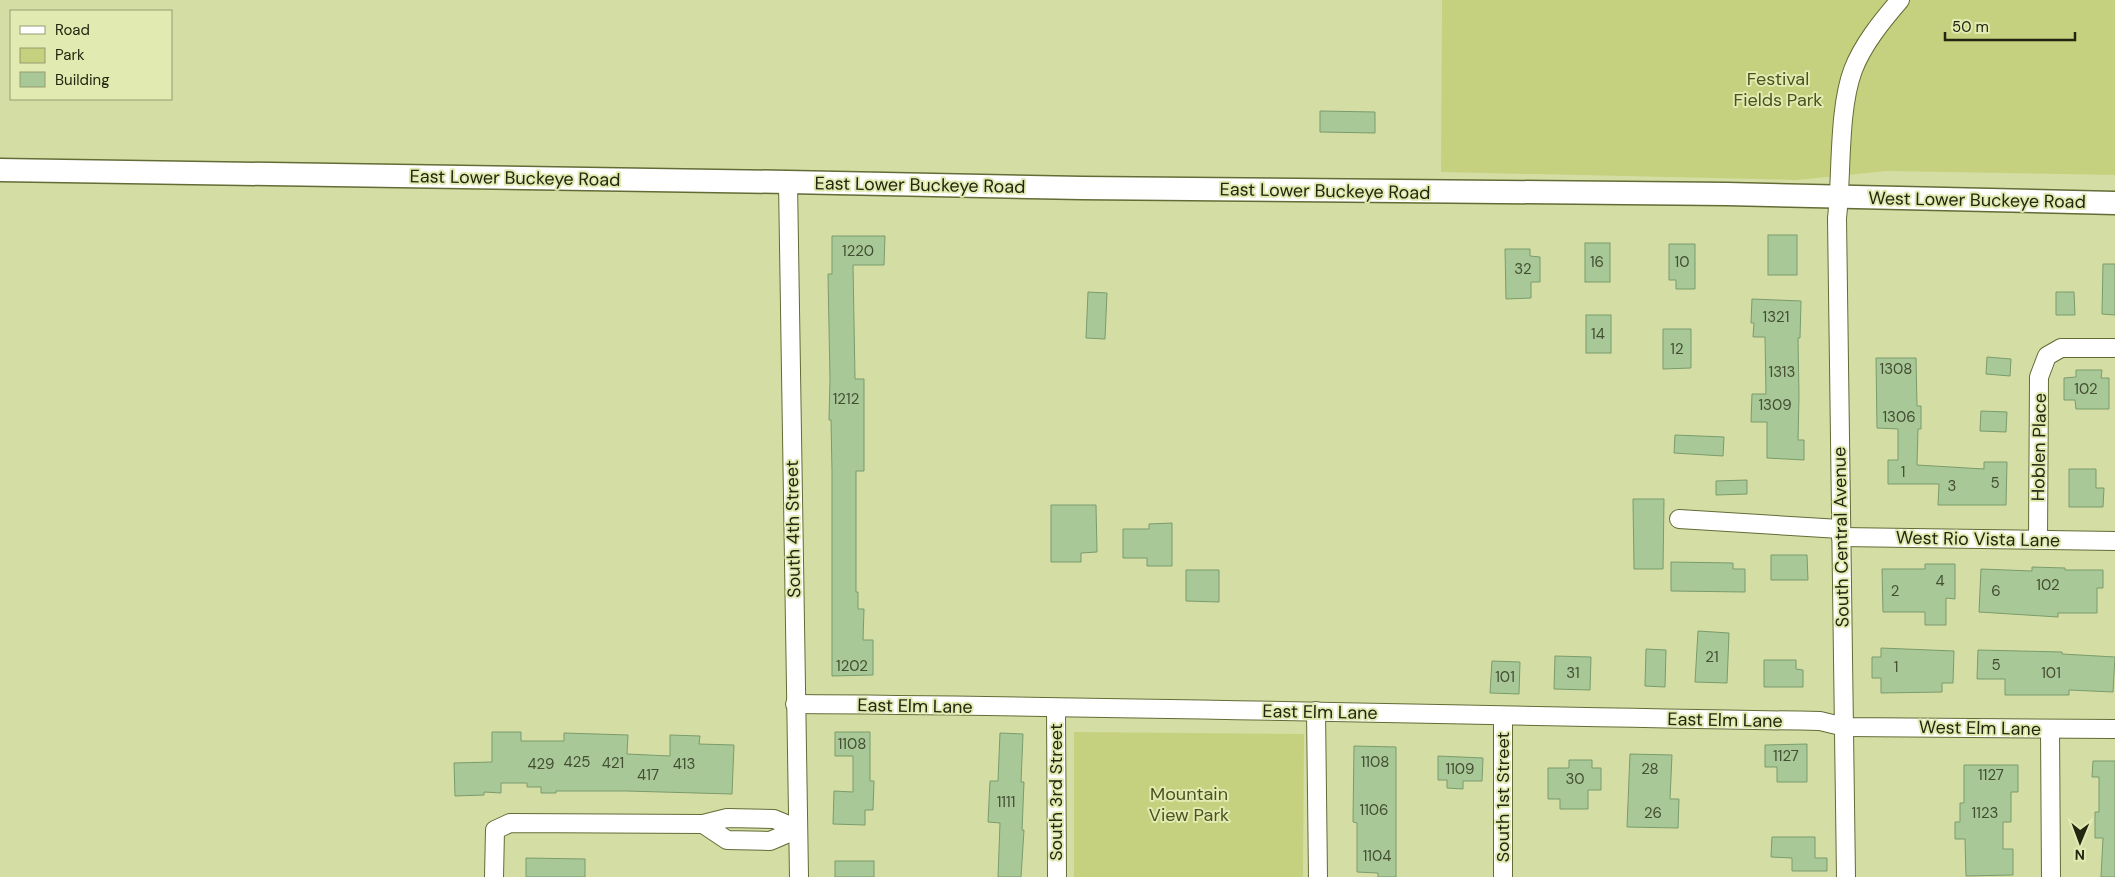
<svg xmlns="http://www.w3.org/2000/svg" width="2115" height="877" font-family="'DM Sans',sans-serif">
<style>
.green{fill:#c5d17e}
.building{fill:#a8c897;stroke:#7b9b6c}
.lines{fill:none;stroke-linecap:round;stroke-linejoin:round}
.minor-casing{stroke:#646b36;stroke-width:20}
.major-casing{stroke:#646b36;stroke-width:25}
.minor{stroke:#fff;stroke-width:18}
.major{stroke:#fff;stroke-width:22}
.labels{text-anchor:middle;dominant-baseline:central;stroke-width:4;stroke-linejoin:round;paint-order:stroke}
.number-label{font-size:15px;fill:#444e32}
.park-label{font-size:18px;fill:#4c521f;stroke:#e1ebb1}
.street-label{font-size:18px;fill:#232610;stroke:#e1ebb1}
</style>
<rect width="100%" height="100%" fill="#d4dea4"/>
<g class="green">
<polygon points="1442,0 2115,0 2115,175 1887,171 1797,180 1441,172"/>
<polygon points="1074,732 1304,734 1303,877 1074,877"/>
</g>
<g class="building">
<polygon points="1320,111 1375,112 1375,133 1320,132"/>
<rect x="1768" y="235" width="29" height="40"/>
<polygon points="832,236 885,236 884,265 853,265 855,379 864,379 864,471 856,471 856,592 858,592 858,609 864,609 863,640 873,640 873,675 832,676 832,472 831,420 829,420 830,379 828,274 832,274"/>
<rect x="1585" y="243" width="25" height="39"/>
<polygon points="1669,244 1695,244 1695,289 1676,289 1676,280 1669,280"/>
<polygon points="1505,249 1530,249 1530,256 1540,257 1540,282 1531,282 1531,298 1506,299"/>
<polygon points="2103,264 2115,264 2115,315 2102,314"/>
<polygon points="1088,292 1107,293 1105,339 1086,338"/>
<polygon points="2056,292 2074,292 2075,315 2056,315"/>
<polygon points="1752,299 1801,301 1800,338 1798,338 1799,396 1798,440 1804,440 1804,460 1767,458 1767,422 1751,422 1752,394 1766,394 1765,337 1753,337 1754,323 1751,323"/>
<rect x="1586" y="315" width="25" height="38"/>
<polygon points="1663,329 1691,329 1691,368 1663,369"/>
<polygon points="1987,357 2011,359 2010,376 1986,374"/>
<polygon points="1876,358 1916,358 1917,406 1921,406 1921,429 1918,429 1917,465 1984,469 1984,462 2007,462 2006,505 1938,505 1939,484 1888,484 1888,460 1898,460 1898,429 1877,428"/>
<polygon points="2076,370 2102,370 2101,378 2109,378 2109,409 2076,409 2075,400 2064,400 2064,378 2076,377"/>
<polygon points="1981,411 2007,412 2006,432 1980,431"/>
<polygon points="1675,435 1724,437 1723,456 1674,453"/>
<polygon points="2069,469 2096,469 2096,488 2104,488 2103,507 2069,507"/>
<polygon points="1747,480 1747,494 1716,495 1716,481"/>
<polygon points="1633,499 1664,499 1663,569 1634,569"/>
<polygon points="1051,505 1096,505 1097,552 1081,553 1081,562 1051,562"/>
<polygon points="1172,523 1172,566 1147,566 1147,558 1123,558 1123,529 1149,529 1149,524"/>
<polygon points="1771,555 1807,555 1808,580 1771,580"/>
<polygon points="1671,562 1733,563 1733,569 1745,569 1745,592 1671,591"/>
<polygon points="1925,564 1955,564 1955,599 1946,598 1946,625 1925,625 1925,612 1883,612 1882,569 1925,569"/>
<polygon points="2032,567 2065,568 2065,570 2103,570 2103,588 2097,588 2097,613 2058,613 2058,617 1979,612 1981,569 2032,571"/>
<polygon points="1186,570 1219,570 1219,602 1186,601"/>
<polygon points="1698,631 1729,633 1727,683 1695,682"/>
<polygon points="1881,648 1954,651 1953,683 1942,683 1942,692 1881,693 1881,678 1872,678 1872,657 1881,657"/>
<polygon points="1646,649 1666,650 1665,687 1645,686"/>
<polygon points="1978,650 2062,652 2062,654 2115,657 2113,692 2069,690 2069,695 2005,695 2005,679 1977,679"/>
<polygon points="1555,656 1591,657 1590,690 1554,689"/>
<polygon points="1764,660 1796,660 1796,669 1803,670 1803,687 1764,687"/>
<polygon points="1492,661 1520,662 1519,694 1490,693"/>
<polygon points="492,732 521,732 521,741 564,741 564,733 628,735 627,754 670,756 670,735 700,736 699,744 734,745 732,794 626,791 556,791 556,793 541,793 541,787 527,787 527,783 501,783 501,793 484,792 484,795 455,796 454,763 492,762"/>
<polygon points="835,732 870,732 870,781 874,781 873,810 865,810 865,825 833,824 834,791 853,792 853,756 835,756"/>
<polygon points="1000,733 1023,734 1021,782 1024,782 1022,830 1024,830 1021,877 998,877 1000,823 988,822 990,781 998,781"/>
<polygon points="1807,744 1807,782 1777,782 1777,767 1765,767 1765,745"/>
<polygon points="1354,746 1396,747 1396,877 1378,877 1378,873 1357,872 1357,823 1353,822"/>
<polygon points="1630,754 1672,755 1670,799 1679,799 1678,828 1627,827"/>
<polygon points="1438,756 1483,758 1482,781 1463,781 1463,789 1447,788 1447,780 1438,780"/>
<polygon points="1569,760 1592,760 1592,768 1601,768 1601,790 1588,790 1588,809 1560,809 1560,799 1548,799 1548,768 1569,768"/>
<polygon points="2093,761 2115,761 2115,877 2101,877 2103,838 2095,838 2095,812 2099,812 2099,777 2092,777"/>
<polygon points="1964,765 2018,765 2018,792 2011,792 2011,822 2003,822 2003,849 2013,849 2013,875 1966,876 1965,839 1955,839 1955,822 1960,822 1960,803 1964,803"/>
<polygon points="1772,837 1815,837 1815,858 1827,858 1827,871 1792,871 1792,858 1771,857"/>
<polygon points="526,858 585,859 585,877 526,877"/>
<rect x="835" y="861" width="39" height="16"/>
</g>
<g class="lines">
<g class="minor-casing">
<g id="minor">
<polyline points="788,182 799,877"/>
<polyline points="1679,519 1840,529"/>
<polyline points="1841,537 2115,541"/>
<polyline points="2038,540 2039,377 2047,356 2061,348 2115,348"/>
<path d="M795,704c342,2 683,12 1025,17l25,6 270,2"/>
<polyline points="1056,708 1057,877"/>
<polyline points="1316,711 1318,877"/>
<polyline points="2050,729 2051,877"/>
<polyline points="703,824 727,840 770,841 798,829"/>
<polyline points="494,877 495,830 510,823 703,824 727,818 774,819 798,829"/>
<polyline points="1503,877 1503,717"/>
<path d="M1846,877l-9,-659c5,-43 1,-108 16,-148 10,-26 29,-49 47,-70"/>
</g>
</g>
<g class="major-casing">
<polyline id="major" points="0,170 788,182 1082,188 1727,194 2115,203"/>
</g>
<use href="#minor" class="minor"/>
<use href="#major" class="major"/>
</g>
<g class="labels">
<g class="number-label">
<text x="858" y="251">1220</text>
<text x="1597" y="262">16</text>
<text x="1682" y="262">10</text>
<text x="1523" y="269">32</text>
<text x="1776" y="317">1321</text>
<text x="1598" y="334">14</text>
<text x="1677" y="349">12</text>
<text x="1896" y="369">1308</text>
<text x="1782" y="372">1313</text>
<text x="2086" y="389">102</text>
<text x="846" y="399">1212</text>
<text x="1775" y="405">1309</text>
<text x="1899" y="417">1306</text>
<text x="1903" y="472">1</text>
<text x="1995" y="483">5</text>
<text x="1952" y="486">3</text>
<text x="1940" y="581">4</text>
<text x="2048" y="585">102</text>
<text x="1895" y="591">2</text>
<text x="1996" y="591">6</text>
<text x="1712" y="657">21</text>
<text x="1996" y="665">5</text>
<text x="852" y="666">1202</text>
<text x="1896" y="667">1</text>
<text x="1573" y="673">31</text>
<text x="2051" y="673">101</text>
<text x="1505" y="677">101</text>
<text x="852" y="744">1108</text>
<text x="1786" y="756">1127</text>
<text x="577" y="762">425</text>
<text x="1375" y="762">1108</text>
<text x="613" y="763">421</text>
<text x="541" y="764">429</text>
<text x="684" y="764">413</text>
<text x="1460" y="769">1109</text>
<text x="1650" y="769">28</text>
<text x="648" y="775">417</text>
<text x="1991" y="775">1127</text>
<text x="1575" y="779">30</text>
<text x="1006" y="802">1111</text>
<text x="1374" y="810">1106</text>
<text x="1653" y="813">26</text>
<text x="1985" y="813">1123</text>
<text x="1377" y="856">1104</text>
</g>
<g class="park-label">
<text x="1778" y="79">Festival<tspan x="1778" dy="21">Fields Park</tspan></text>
<text x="1189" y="794">Mountain<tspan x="1189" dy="21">View Park</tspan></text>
</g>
<g class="street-label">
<text transform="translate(515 178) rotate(1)">East Lower Buckeye Road</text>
<text transform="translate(920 185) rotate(1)">East Lower Buckeye Road</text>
<text transform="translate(1325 191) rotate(1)">East Lower Buckeye Road</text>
<text transform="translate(1977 200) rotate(1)">West Lower Buckeye Road</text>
<text transform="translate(2039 447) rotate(-89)">Hoblen Place</text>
<text transform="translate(793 529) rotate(-91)">South 4th Street</text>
<text transform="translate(1841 537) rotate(-91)">South Central Avenue</text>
<text transform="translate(1978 539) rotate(1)">West Rio Vista Lane</text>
<text transform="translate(915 706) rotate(1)">East Elm Lane</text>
<text transform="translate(1320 712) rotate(1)">East Elm Lane</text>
<text transform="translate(1725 720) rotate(1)">East Elm Lane</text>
<text transform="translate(1980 728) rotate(1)">West Elm Lane</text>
<text transform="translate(1056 792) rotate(-90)">South 3rd Street</text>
<text transform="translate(1503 797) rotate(-90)">South 1st Street</text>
</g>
</g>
<rect x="10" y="10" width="162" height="90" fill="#e1ebb1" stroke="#959c71"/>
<rect x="20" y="26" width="25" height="8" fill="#ffffff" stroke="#959c71"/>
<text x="55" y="35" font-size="15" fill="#232610">Road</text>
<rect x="20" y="48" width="25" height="15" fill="#c5d17e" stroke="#959c71"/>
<text x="55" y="60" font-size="15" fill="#232610">Park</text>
<rect x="20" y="72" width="25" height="15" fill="#a8c897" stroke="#959c71"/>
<text x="55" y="85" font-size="15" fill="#232610">Building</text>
<g transform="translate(2080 842) rotate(181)" stroke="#e1ebb1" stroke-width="4" paint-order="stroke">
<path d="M0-4L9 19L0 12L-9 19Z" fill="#232610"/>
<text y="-8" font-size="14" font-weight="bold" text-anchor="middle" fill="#232610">N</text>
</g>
<path d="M1945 32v8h130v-8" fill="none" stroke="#232610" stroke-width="2.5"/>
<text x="1952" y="32" font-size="15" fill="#232610" stroke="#e1ebb1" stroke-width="4" paint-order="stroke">50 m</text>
</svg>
